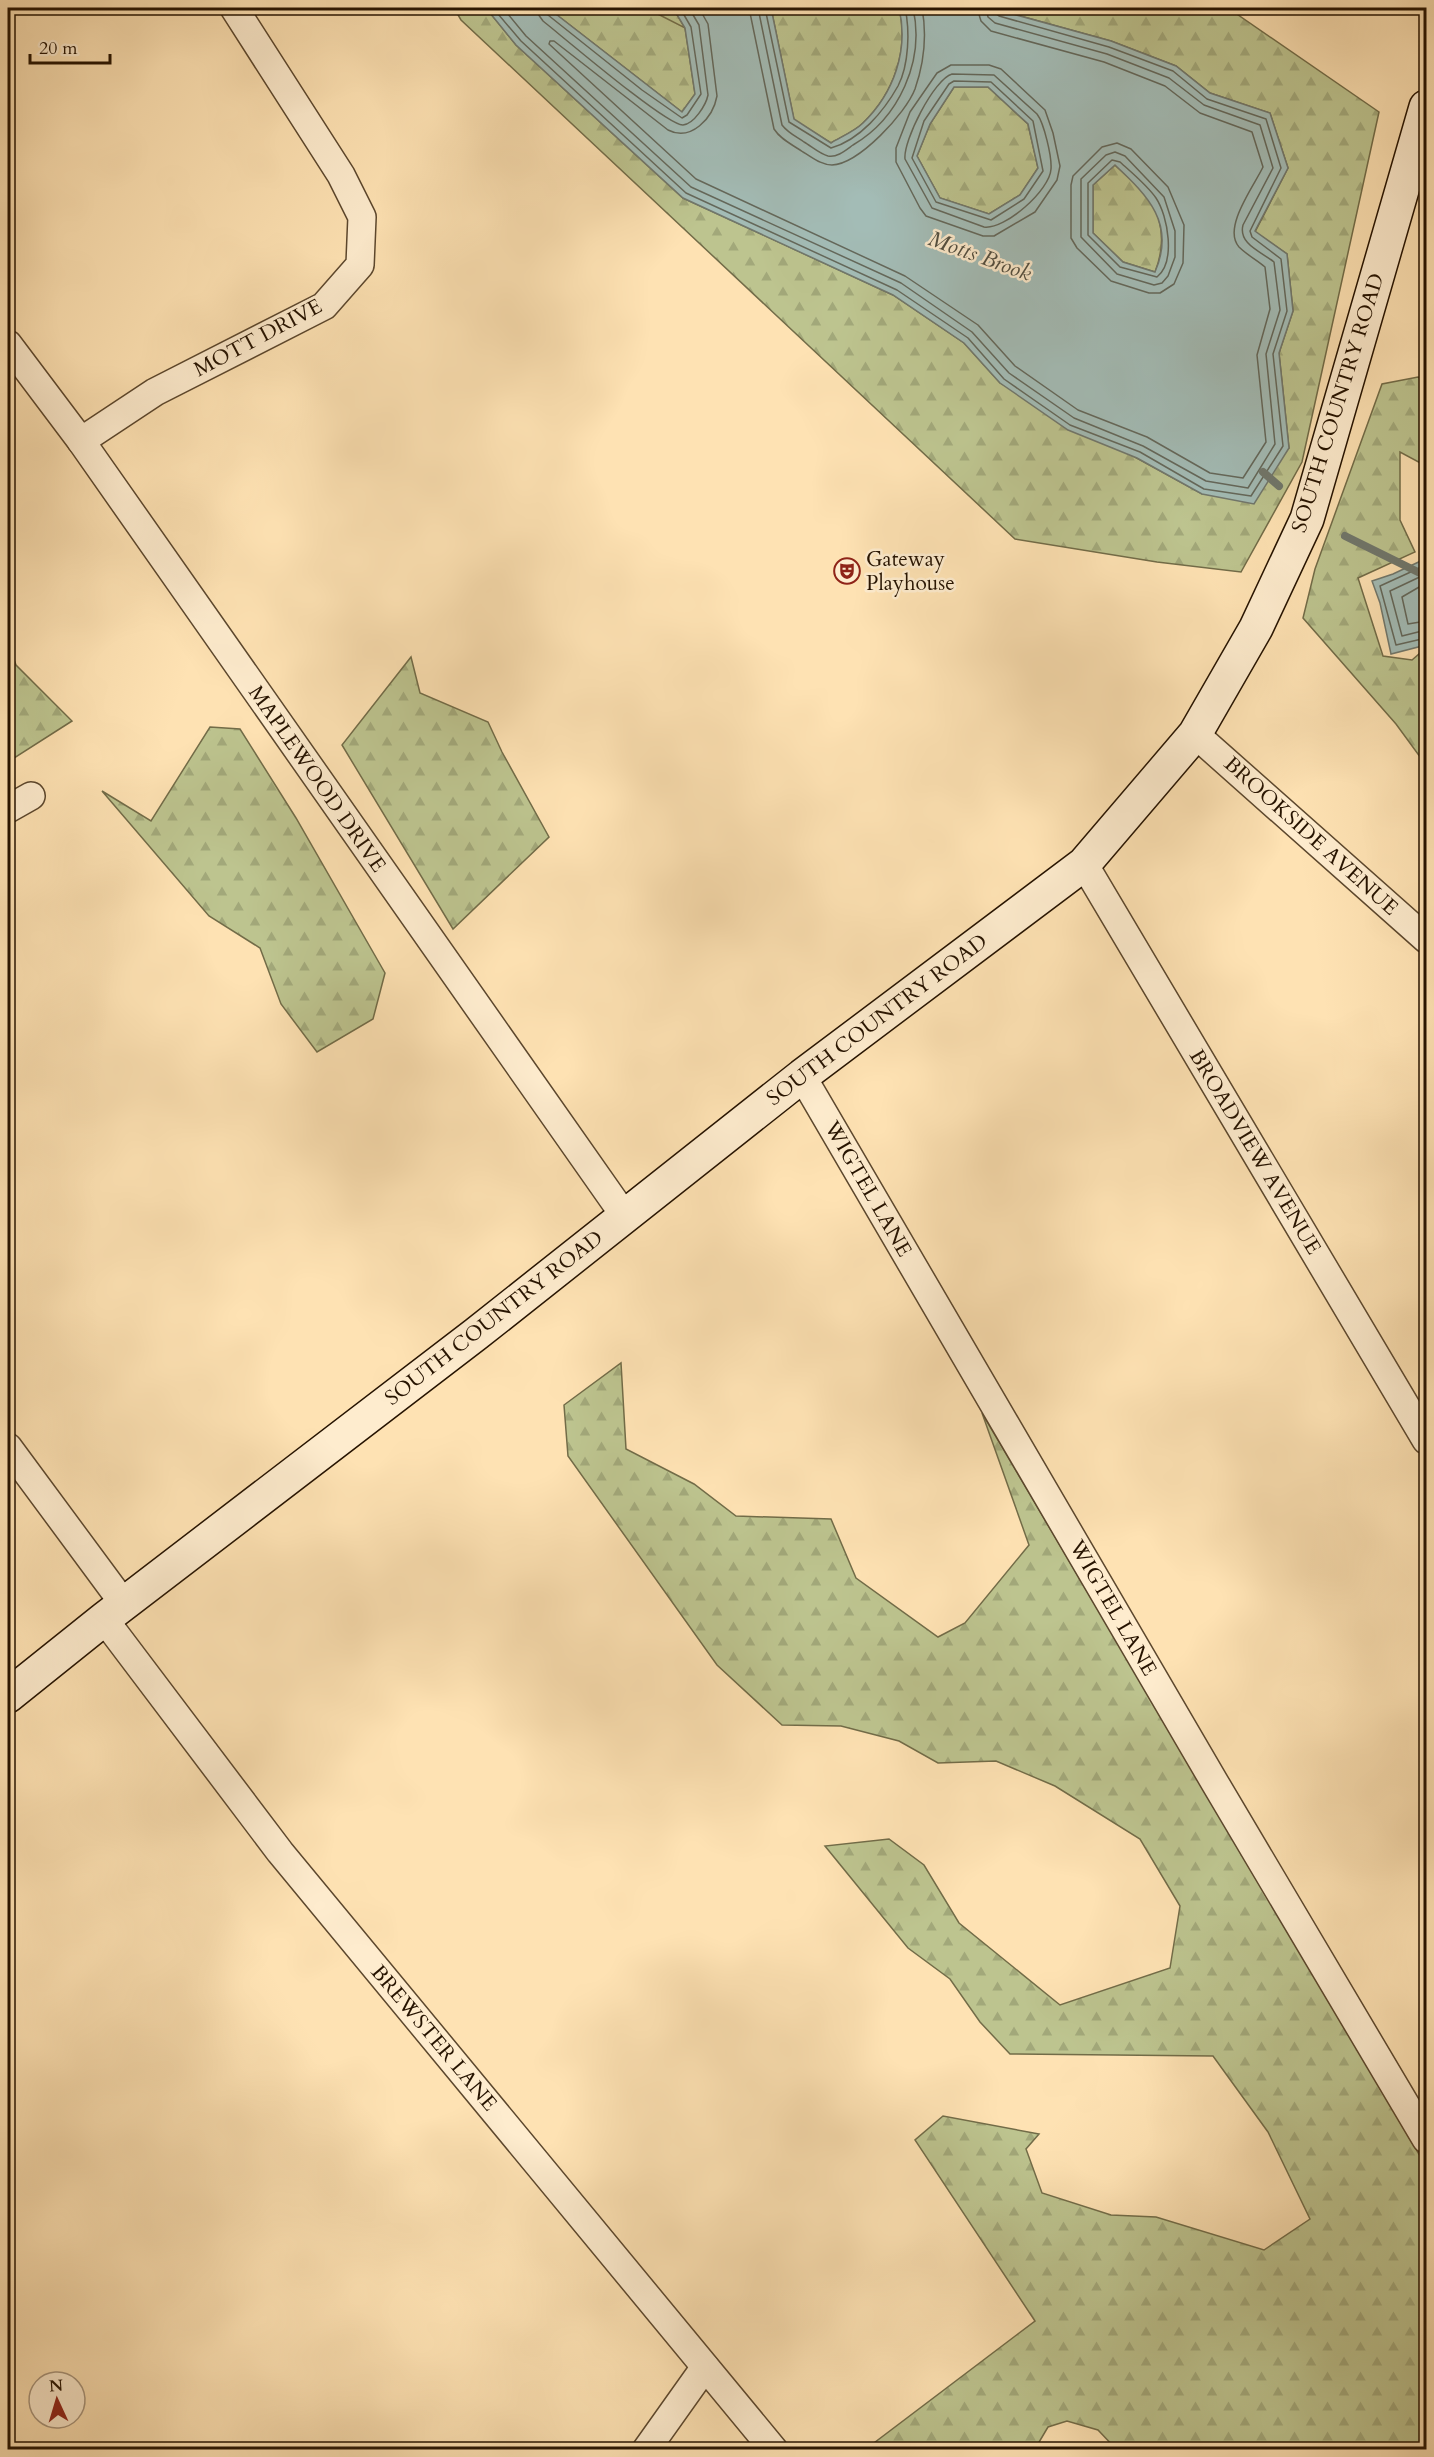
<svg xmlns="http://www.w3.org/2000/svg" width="1434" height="2457" font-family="Cardo,serif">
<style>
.forest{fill:url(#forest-firs);stroke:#726c48;stroke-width:1.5}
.wetland{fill:url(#wetland-marsh);stroke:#726c48;stroke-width:1.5}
.water{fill:#a3bcb6;stroke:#71786d;stroke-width:1.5;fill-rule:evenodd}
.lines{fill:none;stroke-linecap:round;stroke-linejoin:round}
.shore{stroke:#64685b;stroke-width:1.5}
.stream{stroke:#71786d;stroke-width:8}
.street-casing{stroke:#5c472d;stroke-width:30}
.secondary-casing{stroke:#261300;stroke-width:36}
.street{stroke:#feecce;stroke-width:27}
.secondary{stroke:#feecce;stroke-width:33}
.labels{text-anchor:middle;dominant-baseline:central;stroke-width:5;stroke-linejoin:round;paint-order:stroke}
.street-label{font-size:21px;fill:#261300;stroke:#feecce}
.poi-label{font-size:21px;fill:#261300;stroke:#feecce;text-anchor:start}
.water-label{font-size:22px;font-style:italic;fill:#524e40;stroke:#feecce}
</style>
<defs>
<pattern id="forest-firs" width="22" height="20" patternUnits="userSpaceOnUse" patternTransform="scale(1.5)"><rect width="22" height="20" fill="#bdc48f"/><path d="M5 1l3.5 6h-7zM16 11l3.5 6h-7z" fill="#a2a87a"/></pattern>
<pattern id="wetland-marsh" width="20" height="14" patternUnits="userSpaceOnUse" patternTransform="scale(1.5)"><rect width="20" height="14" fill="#bdc48f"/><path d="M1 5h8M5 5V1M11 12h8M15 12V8" fill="none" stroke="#a2a87a"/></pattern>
</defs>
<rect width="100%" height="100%" fill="#fee2b3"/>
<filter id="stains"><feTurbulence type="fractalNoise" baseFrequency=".00333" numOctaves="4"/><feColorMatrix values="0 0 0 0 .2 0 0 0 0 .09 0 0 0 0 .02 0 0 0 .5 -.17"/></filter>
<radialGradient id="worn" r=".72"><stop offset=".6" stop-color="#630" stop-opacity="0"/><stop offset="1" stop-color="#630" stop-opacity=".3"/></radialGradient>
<g class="forest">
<polygon points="454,8 486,8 516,45 683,198 893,295 964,343 1000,383 1202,494 1289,448 1279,353 1293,311 1287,254 1255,232 1288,168 1270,113 1210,93 1176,66 1111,41 991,8 1228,8 1379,112 1302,462 1241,572 1157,562 1015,539 461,20"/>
<polygon points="548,8 673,8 685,28 695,94 682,112"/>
<path d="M771,8h128c10,42 -5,85 -36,115 -8,8 -22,14 -32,20l-37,-23z"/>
<polygon points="954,87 988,87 1028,124 1038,168 1020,195 989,214 940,198 917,156 930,124"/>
<path d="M1115,165c11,11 29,24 37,38 12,22 12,46 3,69l-32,-10 -30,-29v-48z"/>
<polygon points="1418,377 1426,382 1426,466 1400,452 1400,520 1415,552 1358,578 1383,656 1412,660 1426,648 1426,683 1424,687 1426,689 1426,765 1396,724 1303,618 1315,569 1382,384"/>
<polygon points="8,644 16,665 72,721 8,762"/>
<polygon points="411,657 420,693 488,722 502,752 549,837 453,929 342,745"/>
<polygon points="210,727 240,729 296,818 385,973 373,1019 317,1052 281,1004 260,948 209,916 102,791 151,821"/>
<polygon points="621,1363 626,1449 694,1484 736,1516 831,1519 856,1578 938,1637 965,1623 1029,1545 982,1413 1426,2166 1426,2449 1116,2449 1098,2430 1067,2421 1048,2427 1035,2449 866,2449 1035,2321 915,2140 943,2116 1039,2134 1026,2149 1042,2193 1111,2215 1156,2217 1264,2250 1310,2219 1268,2132 1213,2056 1010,2054 980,2022 950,1979 908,1948 825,1846 889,1839 924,1865 959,1923 1060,2005 1170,1968 1180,1906 1140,1839 1055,1786 996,1761 938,1763 899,1741 841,1726 782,1725 717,1665 568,1456 564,1405"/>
</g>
<polygon class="wetland" points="646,8 673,8 685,28"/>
<g class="water">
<path d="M486,8h62l134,104 13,-18 -10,-66 -12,-20h98l23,111 37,24c10,-6 24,-12 32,-20 31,-30 46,-73 36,-115h92l120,33 65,25 34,27 60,20 18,55 -33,63 32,23 6,57 -14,42 10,95 -35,56 -52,-10 -65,-36 -69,-28 -68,-47 -36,-40 -71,-48 -210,-97 -167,-153zM954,87h34l40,37 10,44 -18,27 -31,19 -49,-16 -23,-42 13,-32zM1115,165c33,31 61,59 40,107l-32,-10 -30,-29v-48z"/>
<polygon points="1425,559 1426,641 1422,646 1391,654 1380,603 1372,581 1393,574"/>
</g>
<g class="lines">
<g class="shore">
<polyline points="493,8 521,41 686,193 897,290 968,338 1004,379 1070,425 1140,452 1204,489 1251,496 1283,446 1273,354 1287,311 1281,259 1252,237 1250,231 1281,168 1266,119 1207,99 1173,71 1109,47 999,16 995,13 994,8"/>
<path d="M503,8l23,28 165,151 210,96 71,49 37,41 65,45 69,28 63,35 42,7 27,-44 -9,-90 14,-44 -6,-48c-12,-10 -36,-18 -31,-37l30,-57 -13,-43 -56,-20 -35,-27 -62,-24 -112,-31 -7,-6 -2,-9"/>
<path d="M538,8v6l5,7c19,15 124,105 140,104 11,-1 23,-20 25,-30l-9,-70 -10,-17"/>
<polyline points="545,8 548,15 642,90 682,118 687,115 701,94 691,27 680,8"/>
<path d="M699,8l9,16 9,72c-4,22 -26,46 -49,34l-114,-89h-4l-1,3 147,135 209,97 73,49 37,41 63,44 69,27 63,36 33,5 23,-36 -9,-87 13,-46 -5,-42c-8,-7 -18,-12 -26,-20 -17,-19 15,-61 24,-80l-11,-35 -52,-19 -35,-27 -61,-24 -113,-31 -10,-10 -4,-13"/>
<path d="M749,8l25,121c7,11 19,16 29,23 9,5 18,13 29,13 27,-1 74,-52 83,-76 9,-26 12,-54 7,-81"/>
<path d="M758,8l24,117c6,8 15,12 22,17 7,4 16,12 24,14 9,2 18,-6 25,-11 46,-27 72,-84 60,-137"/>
<path d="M765,8l24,114 42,26c29,-8 53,-37 67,-62 11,-21 12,-56 7,-78"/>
<polygon points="951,65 989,65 1001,69 1045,110 1053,133 1060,166 1057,180 1035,212 994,236 983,236 926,216 920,208 896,162 896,148 910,112 937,73"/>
<path d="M952,74l42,1 43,39c7,9 15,43 14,55 -1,21 -46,61 -67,58l-52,-19 -27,-49c-2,-18 29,-80 47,-85z"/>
<polygon points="954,81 991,82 1033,121 1043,171 1024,199 991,220 936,202 912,158 924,121 949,84"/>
<polygon points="1117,143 1131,149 1168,187 1184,225 1183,263 1174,284 1160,293 1149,293 1111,281 1077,248 1071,238 1071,185 1073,176 1102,147"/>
<polygon points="1115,152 1125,156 1164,197 1175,231 1175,257 1168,276 1162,283 1154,285 1117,274 1081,237 1081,179 1106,155"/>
<path d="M1112,160l8,2c12,11 27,23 36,36 12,18 20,64 1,79l-37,-10 -32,-32v-52z"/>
<polyline points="1426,565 1380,586 1396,645 1426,638"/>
<polyline points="1426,574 1390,591 1402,636 1426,630"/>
<polyline points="1426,583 1402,597 1408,624 1426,621"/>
</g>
<g class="stream">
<polyline points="1263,472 1279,486"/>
<polyline points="1345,536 1426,576"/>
</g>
<g class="street-casing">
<g id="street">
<polyline points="8,344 81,441 624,1215"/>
<polyline points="81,441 155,392 324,306 360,265 362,217 341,175 234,8"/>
<polyline points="1195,734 1426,939"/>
<polyline points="8,809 31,796"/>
<polyline points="1084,864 1426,1440"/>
<polyline points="802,1076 1215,1783 1426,2139"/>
<polyline points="8,1447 124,1604"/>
<polyline points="104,1619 280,1852 774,2450"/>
<polyline points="646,2450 705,2367"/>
</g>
</g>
<g class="secondary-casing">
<polyline id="secondary" points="8,1696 104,1619 476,1334 802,1076 1084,864 1195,734 1256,628 1307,519 1426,107"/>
</g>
<use href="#street" class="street"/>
<use href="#secondary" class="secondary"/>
</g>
<defs>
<g id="theatre-ring" transform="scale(1.35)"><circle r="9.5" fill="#feecce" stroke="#8f2418" stroke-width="1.5"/><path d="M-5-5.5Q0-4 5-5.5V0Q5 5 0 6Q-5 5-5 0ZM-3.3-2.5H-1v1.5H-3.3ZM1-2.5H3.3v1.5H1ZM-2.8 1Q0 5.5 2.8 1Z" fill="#8f2418"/></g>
</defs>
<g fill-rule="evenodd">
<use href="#theatre-ring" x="847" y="571"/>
</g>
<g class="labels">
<g class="street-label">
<text transform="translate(258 338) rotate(-28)">MOTT DRIVE</text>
<text transform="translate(1338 403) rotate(-73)">SOUTH COUNTRY ROAD</text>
<text transform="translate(317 779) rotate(55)">MAPLEWOOD DRIVE</text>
<text transform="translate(1311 836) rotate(42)">BROOKSIDE AVENUE</text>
<text transform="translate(877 1020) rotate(-37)">SOUTH COUNTRY ROAD</text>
<text transform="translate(1255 1152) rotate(59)">BROADVIEW AVENUE</text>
<text transform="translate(868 1189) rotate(60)">WIGTEL LANE</text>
<text transform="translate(494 1318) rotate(-38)">SOUTH COUNTRY ROAD</text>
<text transform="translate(1113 1608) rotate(60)">WIGTEL LANE</text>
<text transform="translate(434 2038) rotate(50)">BREWSTER LANE</text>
</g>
<g class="poi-label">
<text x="866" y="559">Gateway<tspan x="866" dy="24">Playhouse</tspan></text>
</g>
<g class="water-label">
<text transform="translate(980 256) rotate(20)">Motts Brook</text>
</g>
</g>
<rect width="1434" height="2457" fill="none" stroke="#fee2b3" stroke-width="30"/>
<rect x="9" y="9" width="1416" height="2439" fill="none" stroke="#261300" stroke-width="3"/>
<rect x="15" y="15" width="1404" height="2427" fill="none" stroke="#261300" stroke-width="1.5"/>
<g transform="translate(57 2400) rotate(356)"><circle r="28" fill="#feecce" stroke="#a8957c" stroke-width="1.5"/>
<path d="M0-4.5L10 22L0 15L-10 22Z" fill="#8f2418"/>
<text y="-9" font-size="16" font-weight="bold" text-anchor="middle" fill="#261300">N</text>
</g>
<path d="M30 54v9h80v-9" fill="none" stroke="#261300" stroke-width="3"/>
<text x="39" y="54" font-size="18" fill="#261300" stroke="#feecce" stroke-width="4.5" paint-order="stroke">20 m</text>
<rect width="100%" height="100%" filter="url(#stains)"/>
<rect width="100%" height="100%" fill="url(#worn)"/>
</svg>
